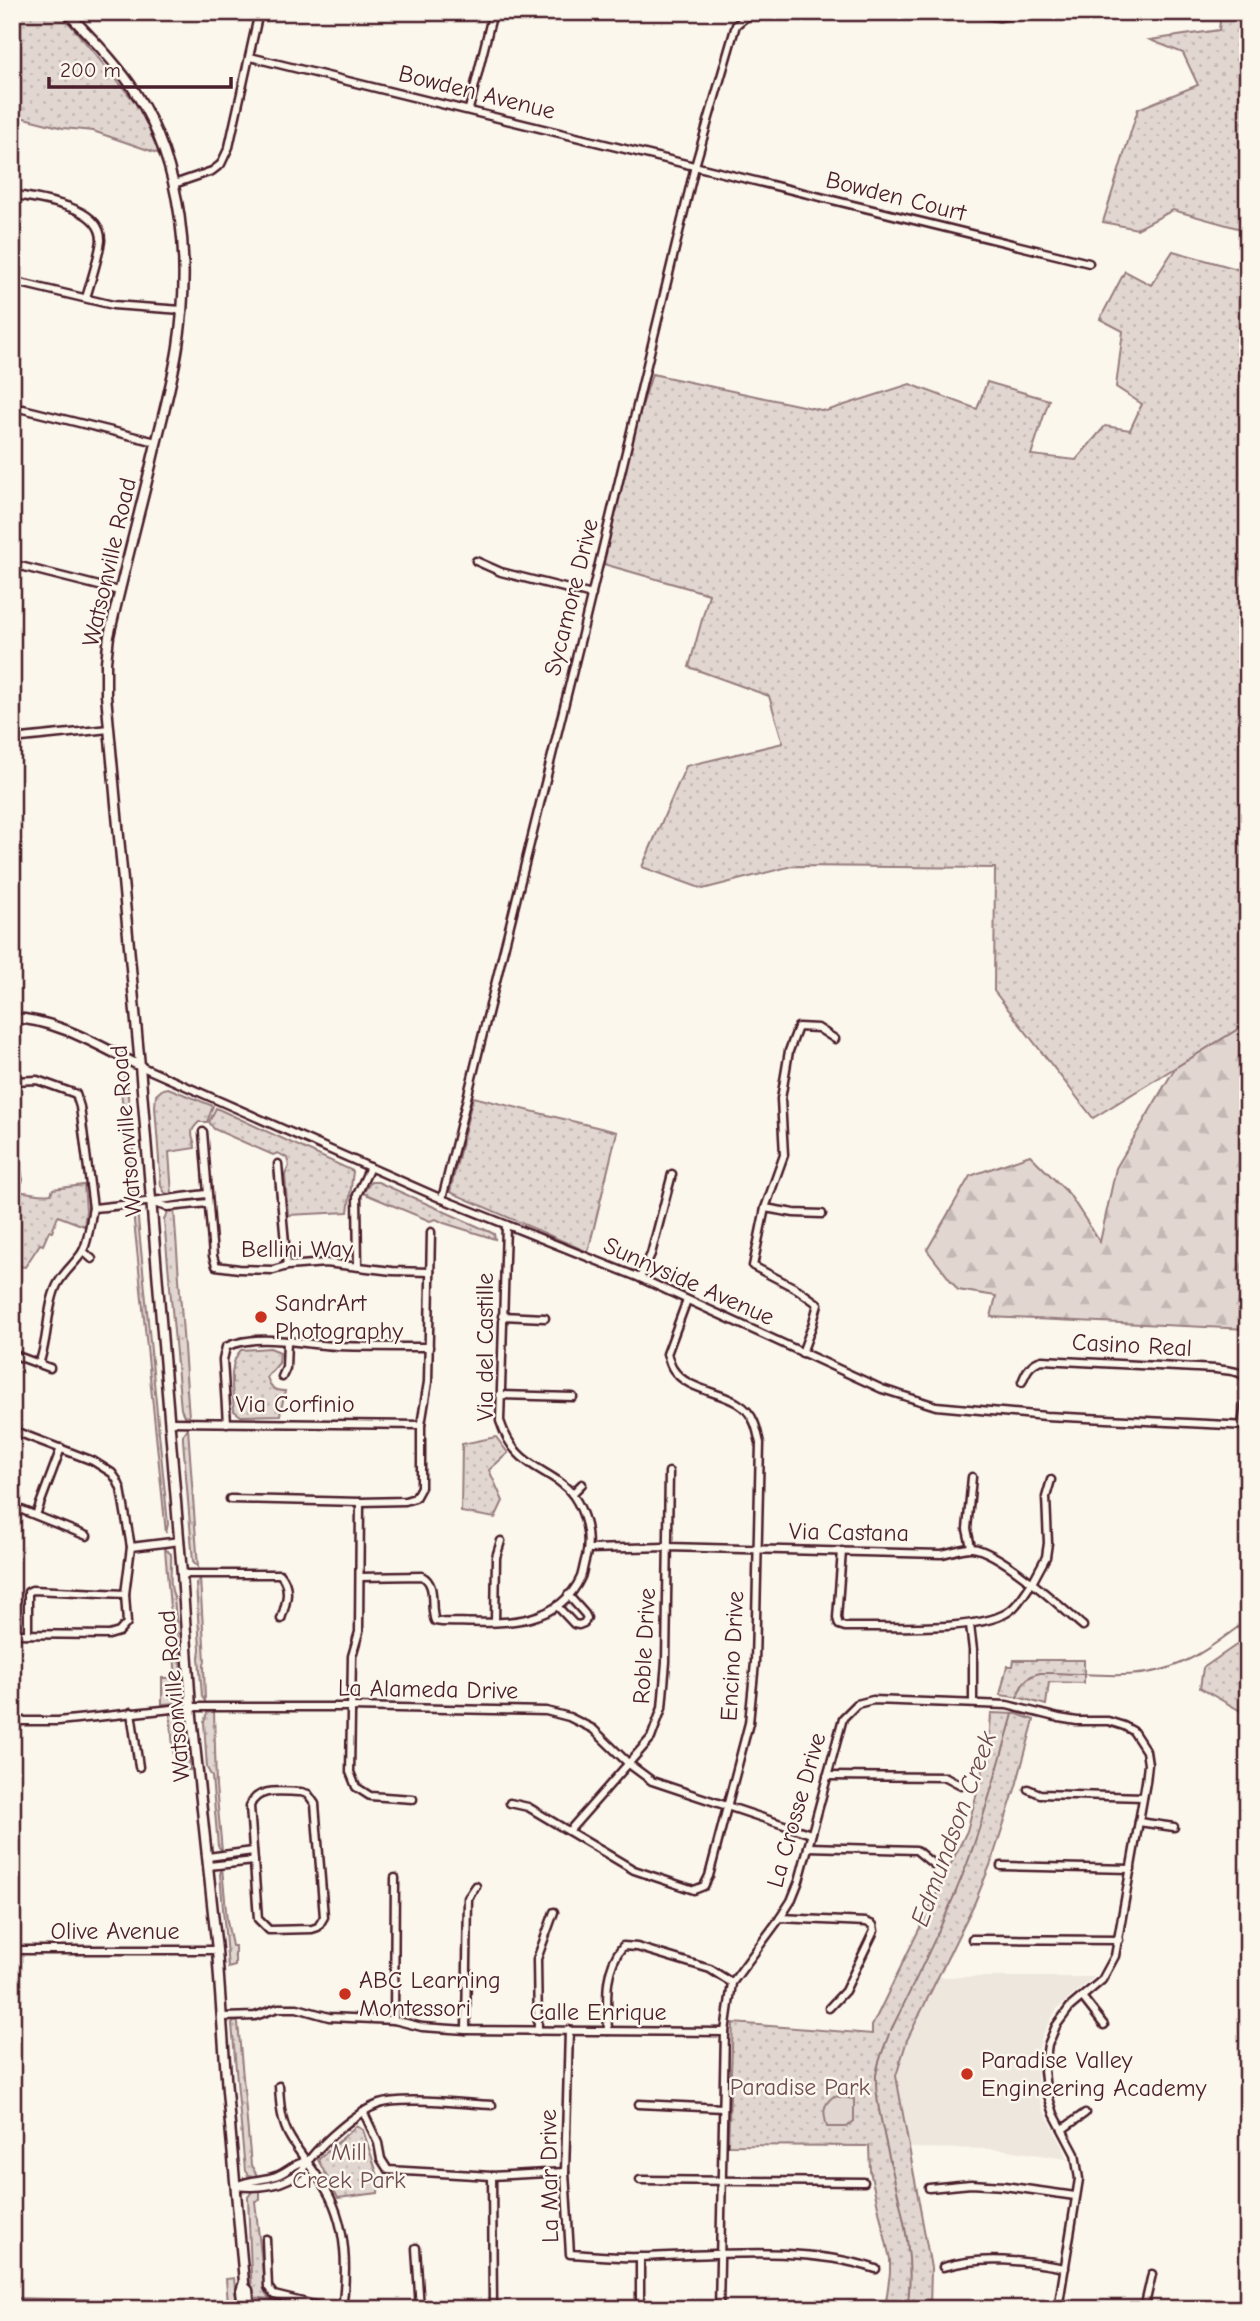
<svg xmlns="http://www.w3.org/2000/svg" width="1260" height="2321" font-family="'Comic Neue',sans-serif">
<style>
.built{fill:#eee7de}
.grass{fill:url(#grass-dots);stroke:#967b7e;stroke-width:2}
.forest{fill:url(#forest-firs);stroke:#967b7e;stroke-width:2}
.garden{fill:#e2d7d0;stroke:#967b7e;stroke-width:2}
.water{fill:url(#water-waves);stroke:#907477;stroke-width:2}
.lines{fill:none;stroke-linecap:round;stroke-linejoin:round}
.stream{stroke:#907477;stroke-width:2}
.minor-casing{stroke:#4a1f2b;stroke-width:11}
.major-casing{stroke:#4a1f2b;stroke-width:13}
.minor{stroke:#fbf7ec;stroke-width:6}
.major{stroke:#fbf7ec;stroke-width:8}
.poi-dot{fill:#c8321e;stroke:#fbf7ec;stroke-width:2.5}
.labels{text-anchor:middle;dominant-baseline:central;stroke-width:5;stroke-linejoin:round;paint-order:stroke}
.street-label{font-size:24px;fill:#4a1f2b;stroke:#fbf7ec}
.poi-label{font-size:24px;fill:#4a1f2b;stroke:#fbf7ec;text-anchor:start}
.park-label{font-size:24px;fill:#704d54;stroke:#fbf7ec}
.water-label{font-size:26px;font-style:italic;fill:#6d4a51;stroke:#fbf7ec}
</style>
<defs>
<pattern id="grass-dots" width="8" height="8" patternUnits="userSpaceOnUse" patternTransform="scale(1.75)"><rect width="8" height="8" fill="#e2d7d0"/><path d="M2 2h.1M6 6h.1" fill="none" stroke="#c3b8b3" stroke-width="1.8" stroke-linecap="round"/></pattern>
<pattern id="forest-firs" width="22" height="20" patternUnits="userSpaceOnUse" patternTransform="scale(1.75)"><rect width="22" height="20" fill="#e2d7d0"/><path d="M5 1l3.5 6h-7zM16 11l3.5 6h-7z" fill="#c3b8b3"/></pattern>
<pattern id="water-waves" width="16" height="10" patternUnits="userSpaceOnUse" patternTransform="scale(1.75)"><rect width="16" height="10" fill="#bfadaa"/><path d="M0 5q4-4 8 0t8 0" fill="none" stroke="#9d8c8b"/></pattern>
</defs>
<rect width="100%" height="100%" fill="#fbf7ec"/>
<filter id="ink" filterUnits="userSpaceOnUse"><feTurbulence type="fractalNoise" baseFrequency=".0143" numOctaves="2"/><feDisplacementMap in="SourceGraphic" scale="14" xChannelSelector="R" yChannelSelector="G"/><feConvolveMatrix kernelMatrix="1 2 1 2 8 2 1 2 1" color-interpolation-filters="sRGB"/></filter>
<g filter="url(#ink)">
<polygon class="built" points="937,1977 1094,1977 1057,2009 1043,2034 1038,2050 1036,2064 1039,2096 1042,2107 1064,2149 1067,2159 1000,2149 909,2148 897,2088 897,2063 906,2039"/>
<g class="grass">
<polygon points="12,12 60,12 140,108 160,154 93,131 63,128 12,115"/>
<polygon points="1221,12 1248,12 1248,231 1173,210 1137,229 1103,222 1138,109 1198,85 1183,53 1150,40 1219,30"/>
<polygon points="1173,251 1248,272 1248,1023 1093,1118 994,991 995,868 792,866 703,889 642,867 686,766 783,743 769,696 689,667 709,594 600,563 616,490 652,374 826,411 910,384 977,409 987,382 1049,400 1031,455 1076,460 1105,426 1130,430 1142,404 1116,387 1123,331 1100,319 1125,271 1151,285"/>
<polygon points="126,1075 137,1191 133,1199 120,1082"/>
<path d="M168,1088l45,18 -6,16h-8c-13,12 -4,14 -4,26l-26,4 3,43 -7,-2 -4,-7 -6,-79 1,-12 7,-6z"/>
<polygon points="473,1097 617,1132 588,1252 450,1192"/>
<polygon points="216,1108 353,1171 348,1212 288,1215 285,1175 289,1166 287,1158 278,1153 273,1155 214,1129 209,1122"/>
<polygon points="371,1182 378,1182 488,1231 494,1234 495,1239 444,1223 436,1219 430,1221 363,1193"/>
<path d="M84,1185l2,25 -2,16 -26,-10 -6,16 -3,-1 -6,14 -3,-1 -15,23 -13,-2v-71c14,-6 23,3 39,0l2,-5z"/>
<polygon points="174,1209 189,1417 184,1416 181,1409 164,1220 169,1210"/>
<polygon points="133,1211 138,1215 138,1219 168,1524 166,1533"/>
<path d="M270,1348l10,4 -1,11 -12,14c4,11 6,14 18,14l-5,24 -39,1 -7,-5c-1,-19 -7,-47 7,-61z"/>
<polygon points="188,1428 198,1567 193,1561 183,1440 183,1435"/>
<polygon points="496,1437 508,1453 489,1470 503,1501 495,1518 461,1512 462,1444"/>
<path d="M165,1549l6,5c1,15 -3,29 3,43l9,96 -1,4 -4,6 -16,1v-26h14z"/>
<polygon points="200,1578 205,1661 204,1665 205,1701 202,1697 199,1657 200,1649 196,1584"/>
<polygon points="1248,1637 1248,1715 1200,1688 1203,1668"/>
<polygon points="1014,1660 1084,1660 1084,1683 1049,1682 1046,1705 1021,1698 1000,1695 1007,1666 1013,1666"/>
<polygon points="214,1711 216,1786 222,1851 218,1846 212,1777 207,1768 204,1722 207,1713"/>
<polygon points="991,1713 1017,1714 1034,1720 1016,1786 991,1863 975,1902 907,2040 896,2076 931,2268 930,2309 885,2309 890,2273 890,2259 870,2171 869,2146 728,2145 733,2023 872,2034 872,2026 967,1831 989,1747"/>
<polygon points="170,1714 180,1714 186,1720 190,1770 175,1769"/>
<polygon points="222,1867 227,1921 232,1946 235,1946 235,1966 228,1968 220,1874"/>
<polygon points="235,2021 238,2023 251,2165 258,2177 248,2175 245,2171 232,2024"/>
<polygon points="356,2126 363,2130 378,2176 383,2177 379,2182 378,2193 338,2198 318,2160"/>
<polygon points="253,2190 260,2190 260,2200 255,2201 265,2292 269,2299 252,2297 248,2197"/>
<polygon points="234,2278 237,2309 12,2309 12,2298 228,2303 226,2279"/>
</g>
<polygon class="forest" points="1248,1023 1248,1329 991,1317 996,1296 958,1290 927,1250 970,1176 1030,1155 1069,1194 1100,1242 1116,1168 1175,1068"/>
<path class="garden" d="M834,2096l20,3v22l-7,6h-20c-4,-15 -5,-22 7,-31z"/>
<polygon class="water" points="12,2304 206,2309 12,2309"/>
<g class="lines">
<g class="stream">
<path d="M1017,1698c4,-13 9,-22 23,-25 46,-1 96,10 139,-9 25,-10 47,-29 69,-44"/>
<path d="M891,2030c27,-54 54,-109 76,-166 18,-49 32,-100 46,-150"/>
<path d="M889,2034c-5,14 -11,27 -13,41 -1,21 5,44 9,64 12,57 32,111 22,170"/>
</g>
<g class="minor-casing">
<g id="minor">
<polyline points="969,12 999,17 1024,12"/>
<polyline points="250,57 1089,263"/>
<polyline points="469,109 493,12"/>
<polyline points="174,184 212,171 221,164 229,147 259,12"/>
<path d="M12,194c27,6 89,11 89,46 -1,13 -11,44 -15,58"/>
<polyline points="12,281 113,305 182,310"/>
<polyline points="23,409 156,442"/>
<polyline points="476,561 501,572 592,595"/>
<polyline points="12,573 20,566 119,591"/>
<polyline points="12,739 109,729"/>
<polyline points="140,1066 442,1199 640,1278 882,1389 936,1406 1046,1416 1248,1426"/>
<polyline points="12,1081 37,1080 76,1094 80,1107 93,1208"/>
<polyline points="203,1132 213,1256 216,1266 239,1269 273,1270 287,1266 326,1263 392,1271 430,1272"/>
<polyline points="12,1141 18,1180"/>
<polyline points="278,1164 287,1266"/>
<polyline points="442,1199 582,634 695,166 736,25 752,12"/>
<polyline points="153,1203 168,1207 208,1203"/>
<polyline points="765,1208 794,1213 822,1214"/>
<polyline points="83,1251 92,1259"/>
<polyline points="358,1266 357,1195 370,1167"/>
<polyline points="640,1278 651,1254 672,1174"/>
<polyline points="502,1316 545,1318"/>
<polyline points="802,1353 812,1326 818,1304 797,1289 753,1266 765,1208 784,1155 781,1099 789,1051 798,1027 818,1028 835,1039"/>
<path d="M12,1354l27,10c10,-26 7,-56 18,-79 7,-14 20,-23 26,-34 6,-12 7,-30 10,-43 38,-3 76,-10 114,-14"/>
<polyline points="39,1364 50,1368"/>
<polyline points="282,1377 286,1368 287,1341"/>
<path d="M1022,1382c4,-10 8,-19 20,-22l174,9c11,2 27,0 32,13"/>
<polyline points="500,1395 573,1397"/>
<polyline points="170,1422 421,1425"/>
<path d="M227,1423l-4,-63 3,-13c32,-15 77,-2 111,-1 31,1 62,1 92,1"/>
<polyline points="1242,1425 1248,1386"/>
<polyline points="12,1430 93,1461 112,1473 117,1480 121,1489 131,1547 125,1594 127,1623 119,1632 109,1635 12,1634"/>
<polyline points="572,1494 582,1484"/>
<polyline points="230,1499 360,1502 405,1501 415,1498 421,1487 421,1425 428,1382 431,1232"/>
<polyline points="360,1502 359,1632 352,1656 350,1772 356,1787 370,1796 413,1799"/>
<polyline points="12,1506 87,1536"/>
<polyline points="36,1515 61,1448"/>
<polyline points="131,1547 180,1541"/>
<polyline points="971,1547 967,1529 972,1477"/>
<path d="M588,1549l79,-2 274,7c8,-1 24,-7 31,-6 28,3 88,58 111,78"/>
<path d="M842,1551l-5,67 2,7 6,2c38,-1 141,6 167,-18 8,-7 14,-18 20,-26"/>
<path d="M182,1574h98c12,13 6,30 1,45"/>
<path d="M360,1577l62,-1c16,9 7,30 13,45l7,1c48,0 114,10 139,-45 2,-6 3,-14 5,-20 5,-21 -1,-44 -13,-62 -14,-19 -40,-25 -55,-42 -9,-9 -14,-20 -18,-32l6,-195"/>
<polyline points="1032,1583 1046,1557 1048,1543 1046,1497 1051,1480"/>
<polyline points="557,1606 574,1624 579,1625 584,1623 587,1618 585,1614 568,1595"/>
<polyline points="495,1622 496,1557 501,1541"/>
<polyline points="970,1625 973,1650 973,1703"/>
<polyline points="28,1634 28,1592 32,1590 125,1594"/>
<polyline points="131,1712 139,1767"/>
<polyline points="12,1721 58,1721 191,1707 351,1707 546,1711 569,1717 593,1729 629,1764 652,1781 811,1834"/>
<polyline points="827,1776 946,1777 961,1785"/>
<polyline points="1028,1789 1040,1794 1143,1797"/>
<path d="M301,1792l7,2 7,10 9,113 -6,10 -6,2 -43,1 -11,-11 -8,-113c7,-20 33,-14 51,-14z"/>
<path d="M510,1803l18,4 106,63 60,20 10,-4 5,-10 40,-153 6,-60 5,-220c-2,-7 -3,-15 -6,-21 -13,-33 -63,-25 -81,-53 -3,-4 -4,-10 -6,-15l20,-54"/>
<polyline points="1139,1822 1174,1827"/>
<polyline points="569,1831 651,1738 662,1708 666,1662 669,1472"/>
<polyline points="808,1847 916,1850 933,1864"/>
<polyline points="208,1857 253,1851"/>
<polyline points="209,1866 254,1861"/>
<polyline points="1001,1866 1131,1869"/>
<polyline points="780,1918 866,1922 873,1925 874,1931 845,1991 829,2008"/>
<polyline points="972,1939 1119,1940"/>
<polyline points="12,1950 217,1950"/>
<polyline points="1083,1998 1104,2025"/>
<polyline points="223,2017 255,2016 278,2008 297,2008 329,2017 394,2020 422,2027 466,2030 725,2032"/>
<polyline points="394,2020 395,1878"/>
<polyline points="466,2030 468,1898 476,1886"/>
<path d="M569,2030l-4,142 5,82c23,1 47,4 70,3 75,-2 165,-12 236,12"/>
<polyline points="538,2031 537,1959 554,1912"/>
<path d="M608,2031c-1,-30 -5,-61 15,-85l14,1 73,22 22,14"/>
<path d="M279,2086c1,18 2,37 12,53 12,20 29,37 39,58 17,34 17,76 12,112"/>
<polyline points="639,2104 723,2108"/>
<polyline points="363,2111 378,2143 381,2159 388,2170 492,2176 565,2172"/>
<polyline points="1063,2129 1085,2113"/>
<polyline points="492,2176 493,2309"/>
<polyline points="640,2180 864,2182"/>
<path d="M236,2186c22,3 49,0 66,-16 2,-2 4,-7 6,-9 16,-20 48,-49 71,-57 24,-8 86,0 113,1"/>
<path d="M236,2186c13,-7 26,-5 40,-10 13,-5 19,-14 32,-15"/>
<polyline points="929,2188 971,2184 1004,2186 1075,2196"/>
<polyline points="266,2239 268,2287 274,2295 331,2309"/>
<polyline points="416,2248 420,2309"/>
<polyline points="640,2257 640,2309"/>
<path d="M943,2267c40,-12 81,-6 122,1"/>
<polyline points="719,2309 725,2032 732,1983 780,1918 791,1901 799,1881 843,1718 857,1704 873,1700 1007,1705 1059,1718 1077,1721 1108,1721 1124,1726 1133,1731 1146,1751 1148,1764 1146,1782 1115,1956 1102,1980 1070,2007 1056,2026 1048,2045 1044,2071 1046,2089 1054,2114 1075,2154 1079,2179 1058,2309"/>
<polyline points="1144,2309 1152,2274"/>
</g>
</g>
<g class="major-casing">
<g id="major">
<path d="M67,12c24,26 50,51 69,81 47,75 55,168 42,253 -6,40 -18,79 -27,119 -14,57 -29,114 -42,171l-3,26v33l34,371 42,508 9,133 26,243 10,141 17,191 -3,9 2,18"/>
<path d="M12,1018c45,1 89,29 128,48"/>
<polyline points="244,2286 248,2290 250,2309"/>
</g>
</g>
<use href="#minor" class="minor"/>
<use href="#major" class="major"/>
</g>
</g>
<g class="poi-dot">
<circle cx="261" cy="1317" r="7"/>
<circle cx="345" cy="1994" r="7"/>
<circle cx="967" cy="2074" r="7"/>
</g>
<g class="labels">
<g class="street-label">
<text transform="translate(477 92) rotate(14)">Bowden Avenue</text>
<text transform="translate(896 196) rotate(14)">Bowden Court</text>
<text transform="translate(109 562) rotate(-77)">Watsonville Road</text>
<text transform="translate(571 597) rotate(-76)">Sycamore Drive</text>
<text transform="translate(126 1131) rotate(-95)">Watsonville Road</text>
<text x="297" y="1249">Bellini Way</text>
<text transform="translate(689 1281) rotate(24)">Sunnyside Avenue</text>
<text transform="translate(1132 1345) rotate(3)">Casino Real</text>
<text transform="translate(485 1347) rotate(-90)">Via del Castille</text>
<text x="295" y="1404">Via Corfinio</text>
<text transform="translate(849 1532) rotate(1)">Via Castana</text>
<text transform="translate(644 1646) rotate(-87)">Roble Drive</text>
<text transform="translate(732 1656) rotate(-87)">Encino Drive</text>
<text transform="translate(428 1689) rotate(1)">La Alameda Drive</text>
<text transform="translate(174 1696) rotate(-95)">Watsonville Road</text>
<text transform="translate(796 1810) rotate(-74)">La Crosse Drive</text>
<text x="115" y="1931">Olive Avenue</text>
<text x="598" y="2012">Calle Enrique</text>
<text transform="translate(549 2176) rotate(-91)">La Mar Drive</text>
</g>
<g class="poi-label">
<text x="275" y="1303">SandrArt<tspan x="275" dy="28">Photography</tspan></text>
<text x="359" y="1980">ABC Learning<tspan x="359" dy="28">Montessori</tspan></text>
<text x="981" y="2060">Paradise Valley<tspan x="981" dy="28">Engineering Academy</tspan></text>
</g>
<g class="park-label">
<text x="800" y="2087">Paradise Park</text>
<text x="349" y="2152">Mill<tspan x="349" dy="28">Creek Park</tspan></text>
</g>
<g class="water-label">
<text transform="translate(954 1829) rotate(-70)">Edmundson Creek</text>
</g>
</g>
<rect width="1260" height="2321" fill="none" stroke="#fbf7ec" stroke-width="42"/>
<rect x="21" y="21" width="1218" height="2279" fill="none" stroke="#4a1f2b" stroke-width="2.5" filter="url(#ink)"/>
<path d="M49 77v10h182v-10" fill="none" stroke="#4a1f2b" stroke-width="3.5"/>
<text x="60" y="77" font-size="21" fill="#4a1f2b" stroke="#fbf7ec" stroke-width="5" paint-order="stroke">200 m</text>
</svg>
